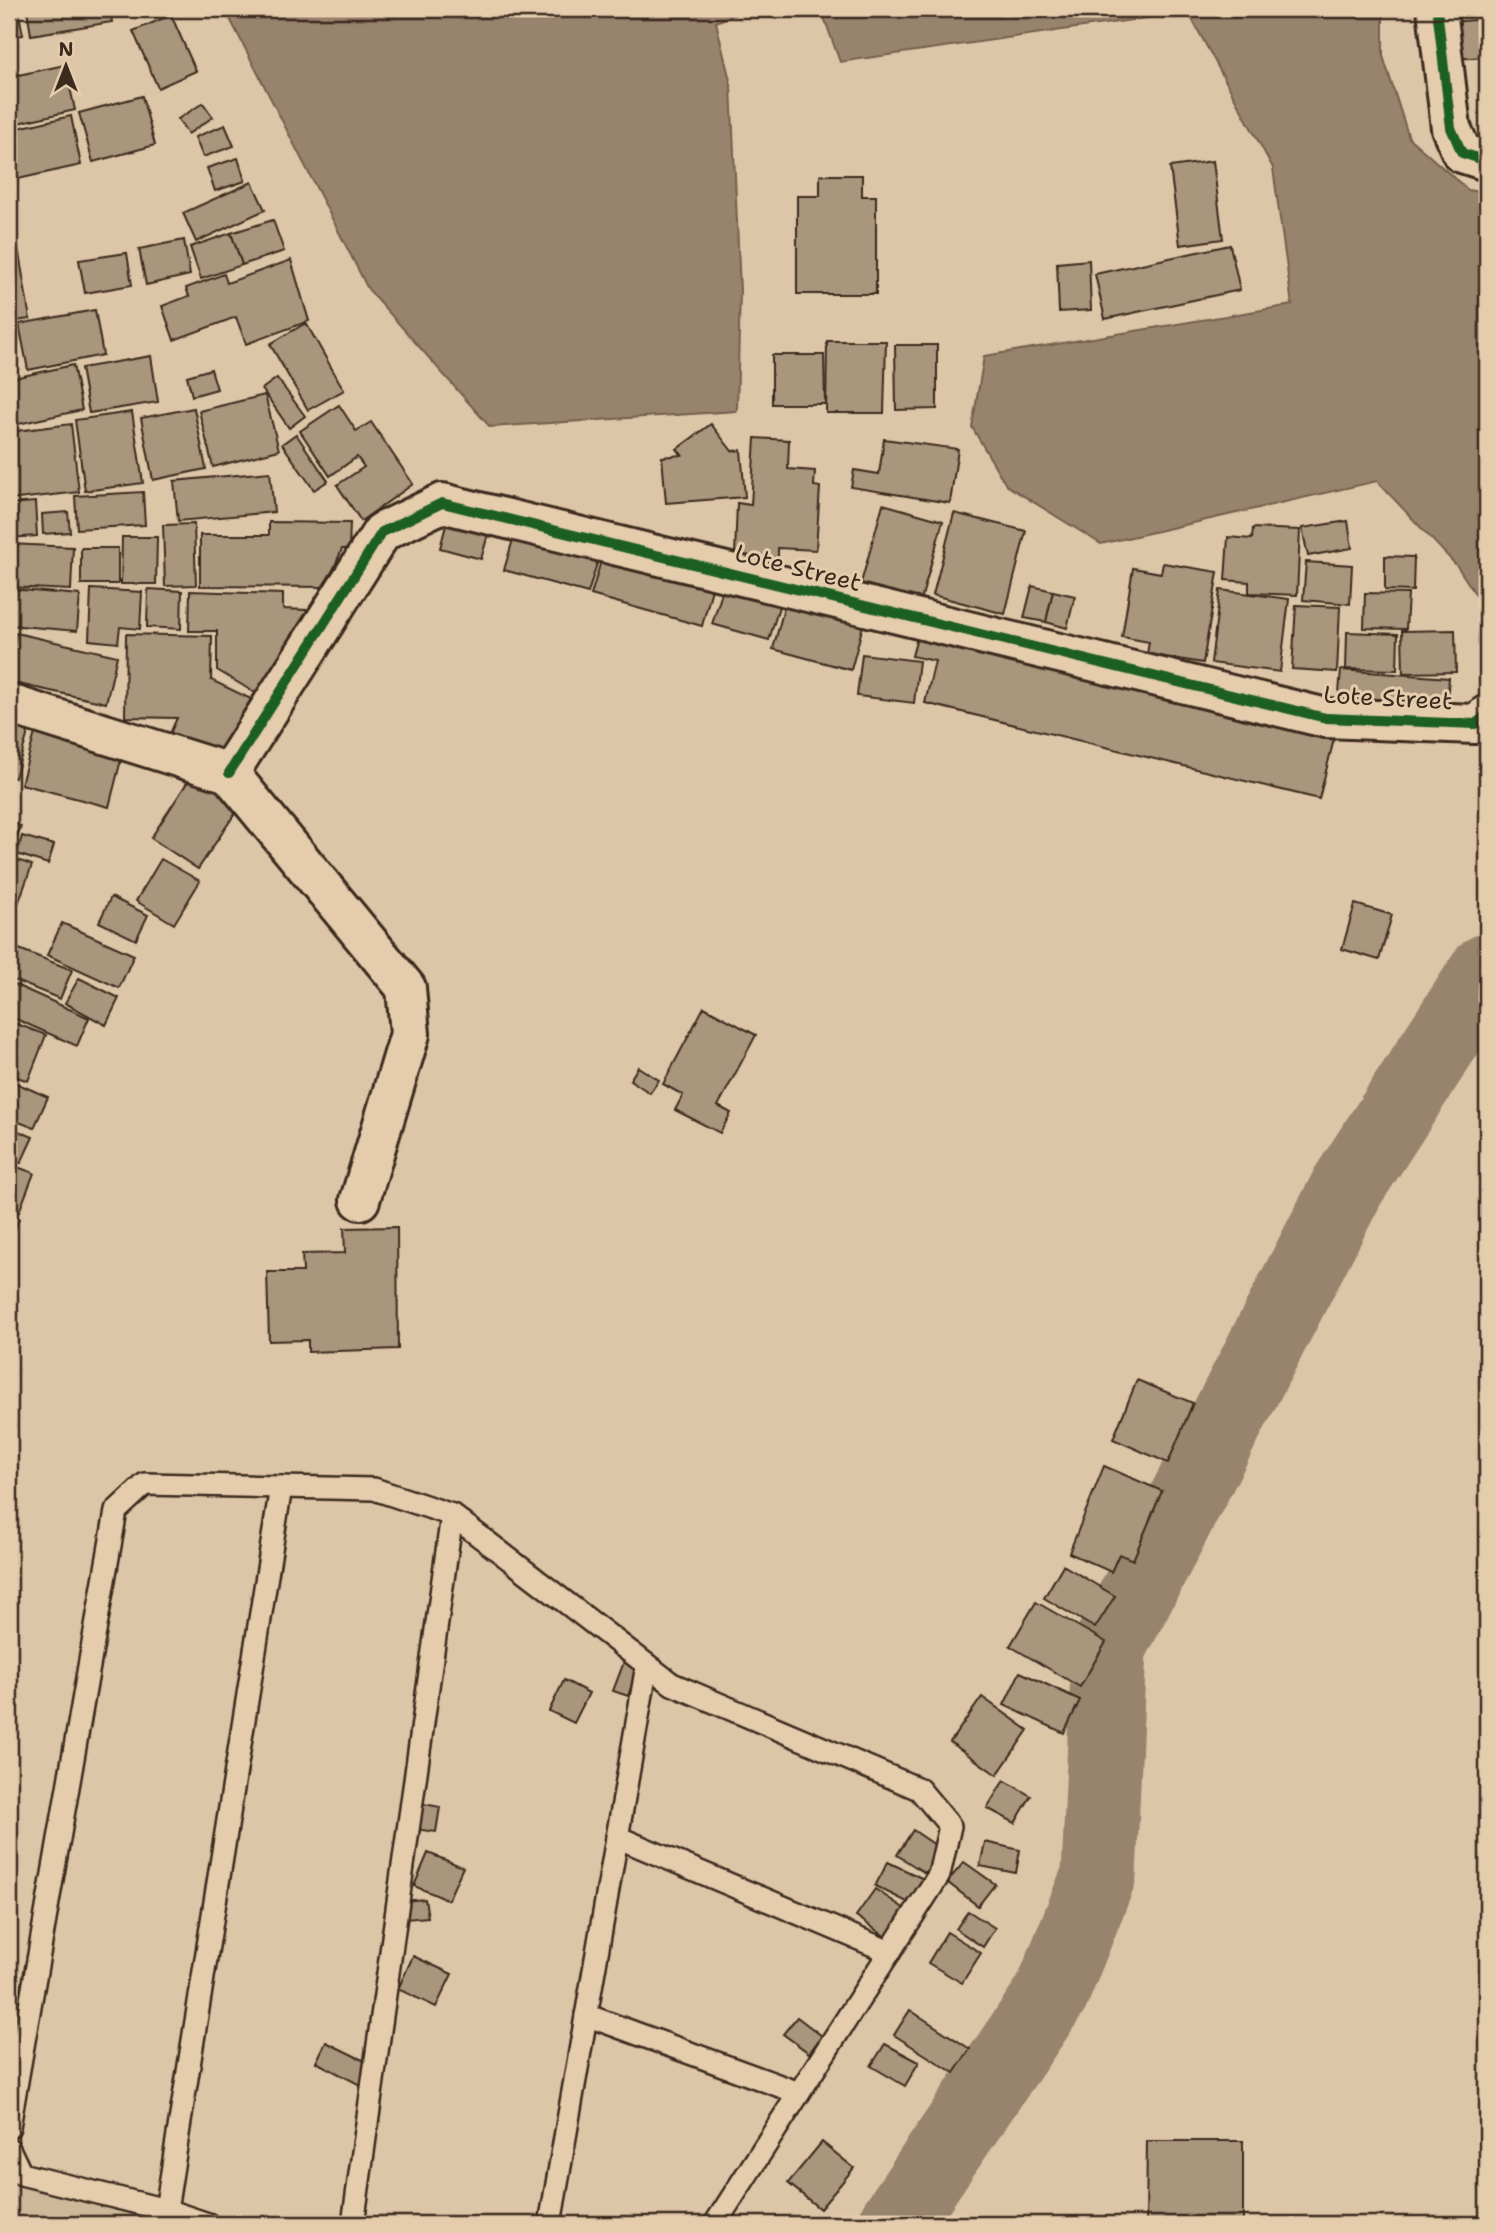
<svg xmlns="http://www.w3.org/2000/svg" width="1496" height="2233" font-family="'Shantell Sans',sans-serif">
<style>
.built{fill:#ceb89a}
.water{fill:#98836d;stroke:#735f4d;stroke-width:2}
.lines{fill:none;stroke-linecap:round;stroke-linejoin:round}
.river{stroke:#98836d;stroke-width:75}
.building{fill:#aa967d;stroke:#3b2a1e;stroke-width:2}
.lane-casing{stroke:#3b2a1e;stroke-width:26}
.street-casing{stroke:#3b2a1e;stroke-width:44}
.lane{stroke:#e4ccad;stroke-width:21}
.street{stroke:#e4ccad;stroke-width:38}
.cycleway-casing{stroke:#e4ccad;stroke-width:15}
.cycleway{stroke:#1b5e20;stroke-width:10}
.labels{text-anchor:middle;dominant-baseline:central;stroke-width:6;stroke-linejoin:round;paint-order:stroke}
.street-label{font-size:24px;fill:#3b2a1e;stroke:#e4ccad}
</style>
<rect width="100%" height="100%" fill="#ddc6a7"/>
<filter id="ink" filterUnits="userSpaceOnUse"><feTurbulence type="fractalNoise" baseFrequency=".0143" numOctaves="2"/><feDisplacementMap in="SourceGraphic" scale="14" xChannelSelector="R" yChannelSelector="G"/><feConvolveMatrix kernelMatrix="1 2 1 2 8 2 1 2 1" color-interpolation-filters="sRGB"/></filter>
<g filter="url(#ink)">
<polygon class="built" points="9,2179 183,2224 9,2224"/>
<g class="water">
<polygon points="225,9 747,9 716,22 731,85 740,290 737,411 490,427 368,289"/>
<polygon points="821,9 1383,9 1383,56 1409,138 1468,190 1487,193 1487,612 1457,566 1377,481 1101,544 1006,485 972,427 984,356 1292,305 1273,168 1188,12 840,62"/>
</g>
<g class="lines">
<polyline class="river" points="895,2224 1052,1993 1099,1875 1109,1648 1348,1186 1487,971"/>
</g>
<g class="building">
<polygon points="9,9 18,9 23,35 9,38"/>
<polygon points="27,9 110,9 112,22 31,35"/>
<polygon points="171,15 196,71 158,88 133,31"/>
<polygon points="1487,19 1487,57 1453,59 1450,22"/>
<polygon points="65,65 75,110 9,125 9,77"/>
<polygon points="142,96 155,145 93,162 79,113"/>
<polygon points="203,103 213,117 188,134 178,119"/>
<polygon points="71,116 81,165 9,181 9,130"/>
<polygon points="225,125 234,146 203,157 195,137"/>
<polygon points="238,158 245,181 215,191 207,168"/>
<polygon points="1213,161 1223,239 1180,245 1170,167"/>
<polygon points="820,175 862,175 862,196 876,196 876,294 797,294 797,196 820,196"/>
<polygon points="252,182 265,210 196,242 183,213"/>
<polygon points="273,220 284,251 242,265 231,233"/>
<polygon points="231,233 242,265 201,279 190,247"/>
<polygon points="184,240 190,275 146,285 139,249"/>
<polygon points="1230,245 1240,290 1105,319 1095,274"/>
<polygon points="18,247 30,319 9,322 9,249"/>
<polygon points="127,253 132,285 85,293 79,260"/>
<polygon points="291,260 309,321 246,344 236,317 174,340 162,306 189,296 186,288 224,274 227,283"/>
<polygon points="1089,260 1091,310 1059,312 1057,263"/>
<polygon points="95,310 103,355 28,370 19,324"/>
<polygon points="306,323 344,390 308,410 270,344"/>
<polygon points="827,341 886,341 884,413 826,413"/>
<polygon points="895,345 937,345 937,409 896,410"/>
<polygon points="772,355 824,355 825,404 772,404"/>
<polygon points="151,356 158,402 89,413 81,368"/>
<polygon points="73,365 82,410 9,426 9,379"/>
<polygon points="211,369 217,389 192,396 187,376"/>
<polygon points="277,378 305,416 289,428 262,389"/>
<polygon points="265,395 279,450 213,467 199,411"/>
<polygon points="339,405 356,431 371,422 413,484 361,521 337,485 364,467 357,457 330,476 300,431"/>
<polygon points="194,408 206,469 153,480 141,418"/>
<polygon points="132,412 143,483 85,491 75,420"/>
<polygon points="71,424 79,492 9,500 9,432"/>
<polygon points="711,424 732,451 741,450 745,497 666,503 662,457 682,455 677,449"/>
<polygon points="296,434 328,481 314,490 282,444"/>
<polygon points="755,438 789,440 788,469 815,471 814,486 820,487 816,550 778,548 778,558 735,555 737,503 751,505"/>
<polygon points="884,439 958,449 950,503 851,487 854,470 879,474"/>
<polygon points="270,472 274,512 178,521 174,481"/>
<polygon points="143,492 145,525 77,529 75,496"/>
<polygon points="35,502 37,536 9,538 9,504"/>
<polygon points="883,504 943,521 921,600 861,583"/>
<polygon points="450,510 492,521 481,559 440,548"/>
<polygon points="68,512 70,532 43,534 42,514"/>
<polygon points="954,513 1026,531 1005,614 933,595"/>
<polygon points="1348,521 1352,548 1308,556 1302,528"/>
<polygon points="269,522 350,523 349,549 342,549 326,587 200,586 200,535 269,535"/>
<polygon points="194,524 196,585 165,586 163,525"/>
<polygon points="517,526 601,550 588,593 504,570"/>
<polygon points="1253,528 1300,530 1297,595 1249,593 1249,582 1225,580 1228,537 1252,539"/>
<polygon points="122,537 157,537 156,584 121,584"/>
<polygon points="9,544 73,547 71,590 9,587"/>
<polygon points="606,544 716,574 702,626 591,595"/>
<rect x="81" y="548" width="37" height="36"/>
<polygon points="1385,556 1414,557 1413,591 1385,590"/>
<polygon points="1306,562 1352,565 1350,604 1303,600"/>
<polygon points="1163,563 1218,572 1203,663 1147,654 1149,642 1122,637 1133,568 1161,573"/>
<polygon points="727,577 783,593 769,640 712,624"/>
<polygon points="1032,586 1053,591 1046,622 1024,618"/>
<polygon points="9,589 80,595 77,631 9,625"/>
<polygon points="91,589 142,592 140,629 120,627 118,643 89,640"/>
<polygon points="148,589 182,591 181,629 147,627"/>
<polygon points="1220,590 1289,599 1280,672 1211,663"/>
<polygon points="190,591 283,594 283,609 308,610 306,644 262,697 217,670 217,631 189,631"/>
<polygon points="1053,591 1075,596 1067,628 1046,622"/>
<polygon points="1365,593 1408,594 1406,629 1364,628"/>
<polygon points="787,597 865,618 851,670 773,649"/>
<polygon points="1296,605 1340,607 1337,672 1292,669"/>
<polygon points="1455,630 1456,672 1403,673 1402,631"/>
<polygon points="1347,632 1398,634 1397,670 1346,669"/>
<polygon points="16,633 117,656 106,703 9,682"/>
<polygon points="126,634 212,636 211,680 253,700 223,764 168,738 177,718 125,717"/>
<polygon points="918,634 1337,727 1319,799 925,703 935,661 912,656"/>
<polygon points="862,654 919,661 914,703 857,696"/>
<polygon points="1341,670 1449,678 1445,722 1337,715"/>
<polygon points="9,715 31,722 15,778 9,776"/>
<polygon points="38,722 125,744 109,807 21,784"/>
<polygon points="196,769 244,800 198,869 151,838"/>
<polygon points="9,822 21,826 11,852 9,851"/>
<polygon points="22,836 54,845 48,864 17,854"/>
<polygon points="9,857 32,865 18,904 9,901"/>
<polygon points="161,859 200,881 174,924 136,901"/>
<polygon points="111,897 148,915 136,940 99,922"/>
<polygon points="1355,904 1392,915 1379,960 1342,949"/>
<polygon points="62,923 134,955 119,988 47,955"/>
<polygon points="9,945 72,970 60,999 9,978"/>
<polygon points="79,978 119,998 106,1025 65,1003"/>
<polygon points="9,982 89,1018 77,1046 9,1016"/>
<polygon points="704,1007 756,1035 718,1106 731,1113 720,1133 675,1110 683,1095 663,1084"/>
<polygon points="9,1021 46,1035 28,1081 9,1074"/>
<polygon points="638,1067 659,1080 650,1093 630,1080"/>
<polygon points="9,1080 48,1097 34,1128 9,1118"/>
<polygon points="9,1127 33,1137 21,1163 9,1158"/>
<polygon points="9,1164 34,1173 19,1212 9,1208"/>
<polygon points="9,1214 19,1218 11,1240 9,1239"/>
<polygon points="397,1227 398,1349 308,1352 308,1340 269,1341 267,1272 303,1272 302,1254 345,1253 344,1228"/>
<polygon points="1137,1380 1193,1403 1168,1463 1113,1439"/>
<polygon points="1104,1466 1162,1491 1133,1560 1119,1554 1111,1572 1069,1553"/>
<polygon points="1063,1565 1115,1596 1095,1628 1044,1598"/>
<polygon points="1036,1602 1106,1642 1080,1687 1010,1646"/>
<polygon points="624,1662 638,1667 628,1696 613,1691"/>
<polygon points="1020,1672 1080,1700 1064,1733 1004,1705"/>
<polygon points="564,1680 589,1693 574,1723 549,1711"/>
<polygon points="982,1697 1028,1730 997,1775 950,1742"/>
<polygon points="1004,1780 1031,1796 1015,1823 987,1808"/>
<polygon points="419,1803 440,1807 436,1832 414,1829"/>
<polygon points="913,1830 941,1849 925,1873 897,1855"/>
<polygon points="985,1842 1020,1850 1016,1873 980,1866"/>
<polygon points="428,1853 463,1867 448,1900 414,1886"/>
<polygon points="888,1862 930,1882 917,1907 875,1886"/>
<polygon points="964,1862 995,1884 978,1906 947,1882"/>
<polygon points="875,1889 908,1911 889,1939 856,1916"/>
<polygon points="425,1899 428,1917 405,1919 403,1901"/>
<polygon points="968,1911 995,1928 983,1947 956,1929"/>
<polygon points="947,1932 981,1953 962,1983 928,1963"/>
<polygon points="413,1956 452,1974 436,2007 398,1989"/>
<polygon points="910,2010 970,2049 954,2073 894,2035"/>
<polygon points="797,2017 822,2036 809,2053 783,2034"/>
<polygon points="326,2042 371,2064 360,2085 316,2062"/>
<polygon points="885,2044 919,2062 905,2086 871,2066"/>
<polygon points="1147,2141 1243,2141 1243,2224 1146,2224"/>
<polygon points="822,2142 854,2168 820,2209 788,2183"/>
</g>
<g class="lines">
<g class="lane-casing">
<g id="lane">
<polyline points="617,1837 890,1952"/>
<polyline points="586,2015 799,2093"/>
<polyline points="9,2127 116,1511 145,1484 374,1489 452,1515 672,1684 919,1789 950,1826 939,1875 715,2224"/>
<polyline points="9,2149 21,2174 166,2210 208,2224"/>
<polyline points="166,2210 281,1487"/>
<polyline points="353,2224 452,1515"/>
<polyline points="550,2224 647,1665"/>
</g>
</g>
<g class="street-casing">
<g id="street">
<polyline points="1437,9 1451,128 1462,153 1487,161"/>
<polyline points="9,704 229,773 406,988 410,1034 360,1200"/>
<polyline points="229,773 382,532 442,503 1326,718 1475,724 1487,715"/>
</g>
</g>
<use href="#lane" class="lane"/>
<use href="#street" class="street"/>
<g class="cycleway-casing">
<g id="cycleway">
<polyline points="1437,9 1451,128 1462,153 1487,161"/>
<polyline points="229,773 382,532 442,503 1326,718 1475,724 1487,715"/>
</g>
</g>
<use href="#cycleway" class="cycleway"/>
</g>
</g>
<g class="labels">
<g class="street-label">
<text transform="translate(798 568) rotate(14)">Lote Street</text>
<text transform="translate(1388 698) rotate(3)">Lote Street</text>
</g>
</g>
<rect width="1496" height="2233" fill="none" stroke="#e4ccad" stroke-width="35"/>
<rect x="18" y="18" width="1461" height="2198" fill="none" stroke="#3b2a1e" stroke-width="2.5" filter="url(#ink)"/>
<g transform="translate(66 66)" stroke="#e4ccad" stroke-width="5" paint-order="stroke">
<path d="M0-5L12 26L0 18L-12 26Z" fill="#3b2a1e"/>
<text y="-10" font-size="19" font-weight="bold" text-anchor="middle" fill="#3b2a1e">N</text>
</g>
</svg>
